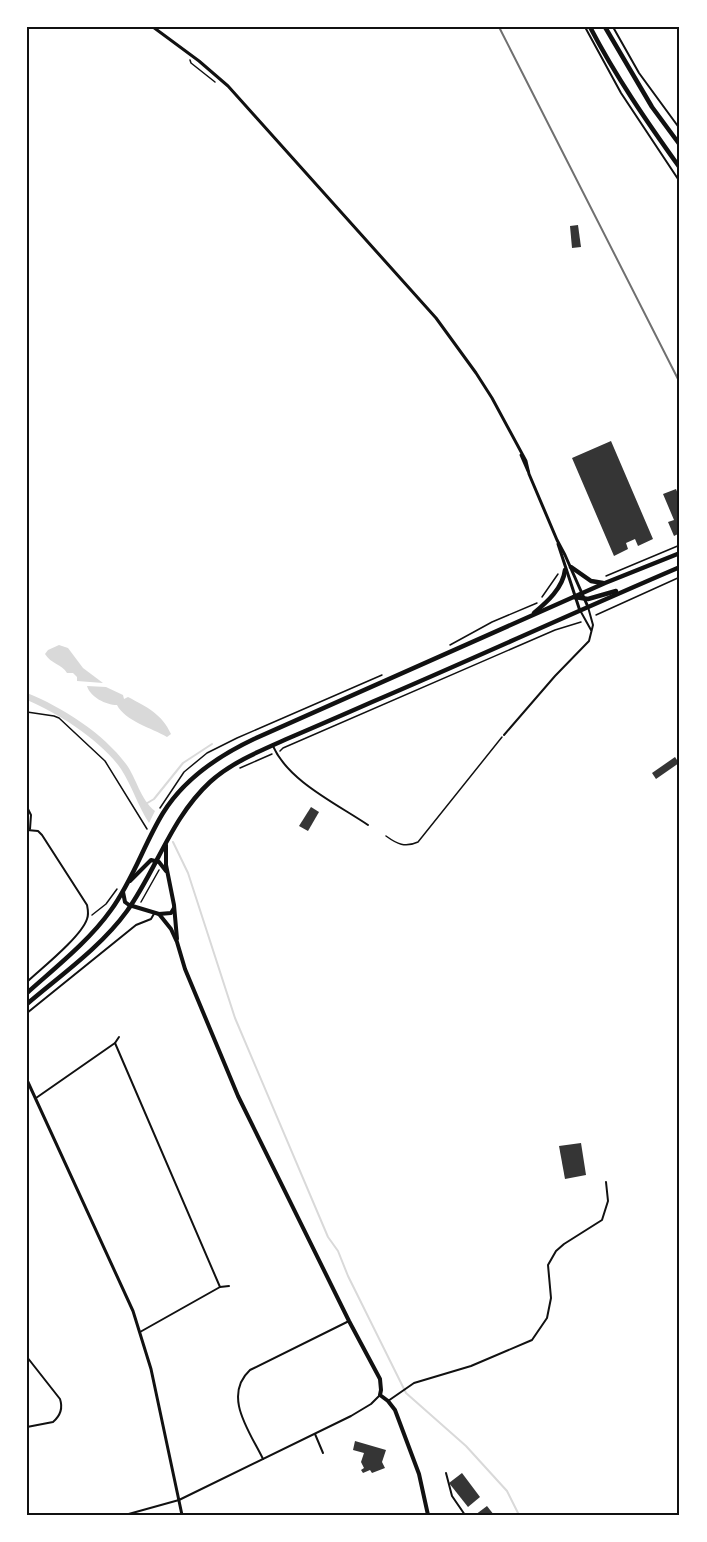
<svg xmlns="http://www.w3.org/2000/svg" width="707" height="1542" font-family="'Playfair Display',serif">
<style>
.water{fill:#d9d9d9}
.lines{fill:none;stroke-linecap:round;stroke-linejoin:round}
.stream{stroke:#d9d9d9;stroke-width:2}
.building{fill:#353535}
.path{stroke:#111;stroke-width:1.5}
.minor{stroke:#111;stroke-width:2}
.tertiary{stroke:#111;stroke-width:3}
.secondary{stroke:#111;stroke-width:4}
.trunk{stroke:#111;stroke-width:4.5}
.rail{stroke:#707070;stroke-width:2}
.neatline{fill:none;stroke:#111;stroke-width:2}
</style>
<rect width="100%" height="100%" fill="#fff"/>
<g class="water">
<path d="M59,645l9,3 15,20 20,15 -26,-2v-4l-4,-4h-6c-5,-9 -16,-9 -22,-19l3,-4z"/>
<path d="M87,686l19,1 17,8 1,4 4,-2c19,10 34,17 43,37l-4,3c-15,-9 -42,-16 -50,-32 -11,0 -27,-8 -30,-19z"/>
<path d="M27,693c35,14 76,40 99,71 11,15 14,35 29,47l-6,12c-11,-17 -17,-37 -28,-54 -19,-28 -63,-56 -94,-69z"/>
</g>
<g class="lines">
<g class="stream">
<polyline points="144,805 154,799 183,763 212,744"/>
<polyline points="173,842 188,873 235,1018 328,1237 338,1251 348,1276 406,1393 466,1446 507,1491 519,1515"/>
</g>
</g>
<g class="building">
<polygon points="578,225 581,247 572,248 570,226"/>
<polygon points="611,441 653,539 638,546 635,539 626,543 628,549 614,556 572,458"/>
<polygon points="676,489 680,499 680,533 674,536 668,522 674,520 663,494"/>
<polygon points="675,757 679,763 656,779 652,773"/>
<polygon points="311,807 319,812 308,831 299,826"/>
<polygon points="581,1143 586,1175 565,1179 559,1146"/>
<polygon points="355,1441 386,1450 382,1462 385,1468 372,1473 370,1470 363,1473 361,1470 364,1468 361,1462 364,1453 353,1450"/>
<polygon points="462,1473 480,1497 468,1507 449,1483"/>
<polygon points="487,1506 494,1515 475,1515"/>
</g>
<g class="lines">
<g class="path">
<polyline points="190,60 191,63 215,82"/>
<polyline points="606,576 680,545"/>
<polyline points="542,597 558,574"/>
<polyline points="596,615 680,577"/>
<polyline points="450,645 492,622 537,603"/>
<polyline points="27,712 54,716 59,718 105,761 147,829"/>
<polyline points="280,751 283,748 555,630 581,622"/>
<polyline points="240,768 272,754"/>
<polyline points="160,808 184,772 207,753 237,738 382,675"/>
<path d="M386,836c11,8 19,12 32,6l84,-105"/>
<polyline points="141,902 159,870"/>
<polyline points="92,915 106,904 117,889"/>
</g>
<g class="minor">
<polyline points="585,27 621,93 680,182"/>
<polyline points="613,27 639,73 680,129"/>
<polyline points="581,612 591,630"/>
<polyline points="504,735 555,676 589,641 593,625 588,607"/>
<path d="M273,746c15,35 64,58 95,79"/>
<polyline points="27,807 31,815 30,829"/>
<path d="M27,830l11,1 4,4 45,70c1,5 2,9 0,14 -6,18 -45,49 -60,63"/>
<polyline points="27,1013 136,925 151,919 155,912"/>
<polyline points="115,1043 119,1037"/>
<polyline points="36,1098 115,1043 220,1287 140,1332"/>
<polyline points="220,1287 229,1286"/>
<path d="M27,1357l33,42c3,9 0,17 -7,23l-26,5"/>
<polyline points="388,1401 414,1383 471,1366 532,1340 547,1318 551,1298 548,1265 556,1251 564,1244 602,1220 608,1201 606,1182"/>
<polyline points="315,1434 323,1453"/>
<path d="M263,1459c-13,-27 -41,-63 -13,-89l99,-49"/>
<polyline points="446,1473 452,1496 465,1515"/>
<polyline points="125,1515 179,1500 351,1416 371,1404 379,1396"/>
</g>
<g class="tertiary">
<polyline points="153,27 199,61 228,86 436,318 476,373 492,398 526,461 529,474 557,540 565,555 588,607"/>
<polyline points="521,455 528,471"/>
<polyline points="558,544 580,611"/>
<polyline points="27,1080 133,1311 151,1369 182,1515"/>
</g>
<g class="secondary">
<polyline points="166,845 166,865 174,905 177,939"/>
<polyline points="130,881 151,860 159,862 166,871"/>
<polyline points="123,892 125,902 129,905 159,914 171,913 174,908"/>
<polyline points="159,914 171,929 177,942 185,969 238,1096 349,1321 380,1379 381,1390 380,1395 388,1401 395,1410 419,1474 428,1515"/>
</g>
<g class="trunk">
<path d="M590,27c26,50 57,95 90,141"/>
<polyline points="605,27 652,107 680,145"/>
<polyline points="571,567 591,581 603,583"/>
<polyline points="574,597 588,599 616,591"/>
<path d="M534,613c13,-11 29,-25 31,-43"/>
<path d="M27,993c29,-26 62,-52 84,-83 22,-30 33,-66 52,-97 21,-34 55,-57 91,-74l351,-156 75,-30"/>
<path d="M27,1004c34,-29 74,-57 100,-93 30,-42 44,-93 83,-129 22,-20 52,-32 79,-44 28,-12 56,-24 83,-36 103,-44 205,-91 308,-135"/>
</g>
<polyline class="rail" points="499,27 680,383"/>
</g>
<rect width="707" height="1542" fill="none" stroke="#ffffff" stroke-width="57"/>
<rect x="28" y="28" width="650" height="1486" class="neatline"/>
</svg>
